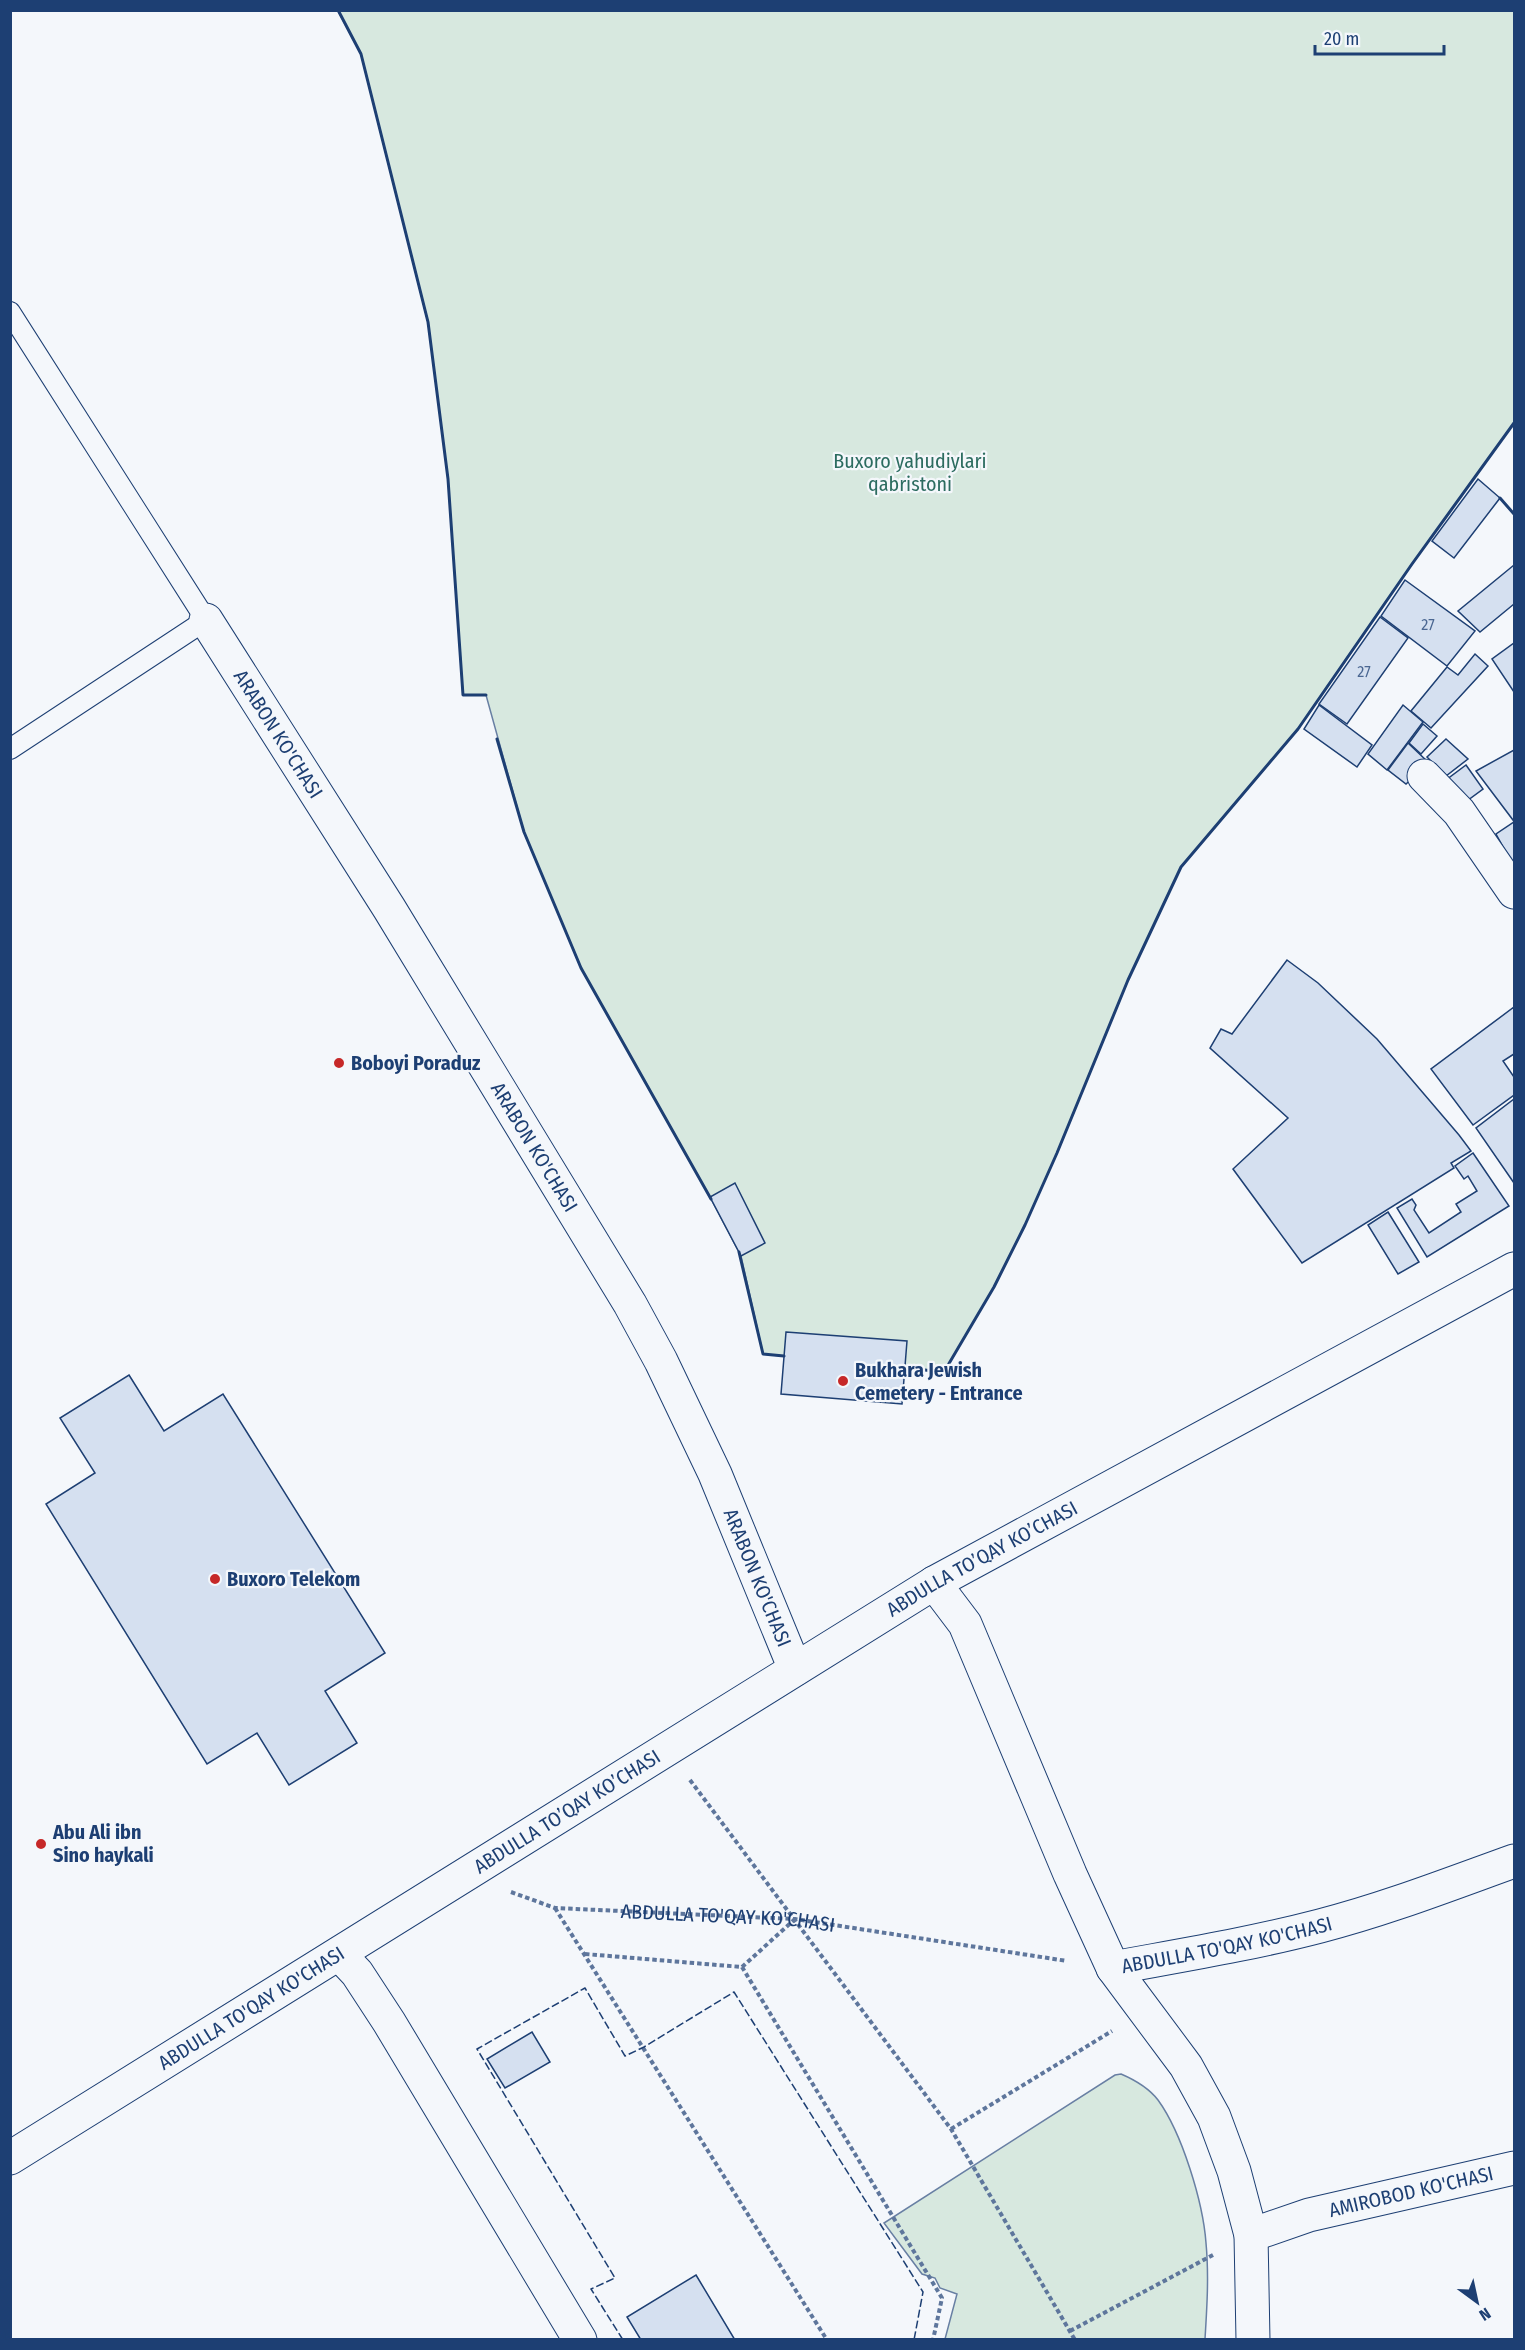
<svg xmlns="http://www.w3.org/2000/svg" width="1525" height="2350" font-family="'Fira Sans Condensed',sans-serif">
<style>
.green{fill:#d7e8df;stroke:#687fa3;stroke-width:1.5}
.building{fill:#d5e0f0;stroke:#1d3f73;stroke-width:1.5}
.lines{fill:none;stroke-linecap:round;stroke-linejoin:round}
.service-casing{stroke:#1d3f73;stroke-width:22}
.minor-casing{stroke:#1d3f73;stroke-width:35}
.tertiary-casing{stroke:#1d3f73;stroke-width:35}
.path{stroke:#5e769c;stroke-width:4;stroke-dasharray:4.5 3;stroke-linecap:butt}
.service{stroke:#f4f7fb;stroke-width:20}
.minor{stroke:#f4f7fb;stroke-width:33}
.tertiary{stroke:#f4f7fb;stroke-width:33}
.fence{stroke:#1d3f73;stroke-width:1.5;stroke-dasharray:8 3;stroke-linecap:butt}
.wall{stroke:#1d3f73;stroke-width:3}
.poi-dot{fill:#c62828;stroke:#f4f7fb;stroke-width:2}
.labels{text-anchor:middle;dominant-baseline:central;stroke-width:4.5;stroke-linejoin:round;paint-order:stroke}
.number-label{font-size:16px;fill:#4b6792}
.park-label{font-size:20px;fill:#2c6c60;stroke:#f4f7fb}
.street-label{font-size:20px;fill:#1d3f73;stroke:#f4f7fb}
.poi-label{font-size:20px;font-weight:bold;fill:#1d3f73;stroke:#f4f7fb;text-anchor:start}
</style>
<rect width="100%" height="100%" fill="#f4f7fb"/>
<g class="green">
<polygon points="338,11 1514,11 1514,423 1412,564 1298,729 1181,867 1128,980 1057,1153 1025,1225 994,1287 944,1372 763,1354 741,1256 710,1197 581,968 524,832 486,695 463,695 448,479 428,322 361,54"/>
<path d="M1121,2074c14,6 27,13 37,26 24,33 45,102 48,143 3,32 1,64 -1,96h-260l12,-45 -17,-6 -5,-10 -13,-4 -38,-51 231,-148z"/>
</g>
<g class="building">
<polygon points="1478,479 1500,498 1454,558 1432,541"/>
<polygon points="1514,565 1514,604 1480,632 1458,611"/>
<polygon points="1405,580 1475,631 1447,666 1381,616"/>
<polygon points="1380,617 1408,638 1347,724 1319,704"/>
<polygon points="1514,643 1514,692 1492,659"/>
<polygon points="1475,654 1488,666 1431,728 1411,711 1447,667 1458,675"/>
<polygon points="1319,705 1372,745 1357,767 1304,729"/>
<polygon points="1403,705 1423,722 1387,770 1368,754"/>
<polygon points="1423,724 1437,736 1421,754 1409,743"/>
<polygon points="1446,739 1468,759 1446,776 1427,757"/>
<polygon points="1408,743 1429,763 1406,784 1388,770"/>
<polygon points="1514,750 1514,819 1513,820 1476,771"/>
<polygon points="1466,765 1483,789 1460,806 1442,783"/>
<polygon points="1514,822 1514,867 1496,834"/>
<polygon points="1287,960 1318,983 1377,1039 1459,1135 1471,1151 1451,1163 1454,1168 1302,1263 1233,1169 1288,1118 1210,1048 1221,1029 1232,1034"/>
<polygon points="1514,1007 1514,1054 1503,1061 1514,1077 1514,1095 1473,1125 1431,1069"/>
<polygon points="1514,1099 1514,1183 1476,1128"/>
<polygon points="1473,1153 1509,1206 1427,1257 1397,1208 1412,1199 1416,1205 1414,1210 1429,1233 1461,1212 1456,1204 1477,1191 1468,1176 1464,1179 1455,1166"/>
<polygon points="735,1183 765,1243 741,1256 710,1197"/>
<polygon points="1388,1212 1419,1262 1398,1274 1368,1225"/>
<polygon points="786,1332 907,1341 902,1404 781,1394"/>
<polygon points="129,1375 164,1431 223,1394 385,1653 325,1691 357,1743 289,1785 257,1733 207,1764 46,1504 95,1473 60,1418"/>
<polygon points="532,2032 550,2062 505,2088 487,2059"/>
<polygon points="696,2275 735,2340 641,2340 627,2317"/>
</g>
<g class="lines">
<g class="service-casing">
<polyline id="service" points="10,312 206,620 10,749"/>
</g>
<g class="minor-casing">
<g id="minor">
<path id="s2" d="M206,620l183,288 241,396 31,57 54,113 80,195"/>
<polyline points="1424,776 1459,812 1514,892"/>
<polyline points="934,1583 965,1624 1070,1874 1113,1968 1186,2066 1214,2117 1234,2171 1251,2235 1253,2340"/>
<path id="s3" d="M1113,1968c70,-13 138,-24 207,-42 66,-17 130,-42 194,-65"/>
<path id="s4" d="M1251,2235l58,-20 205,-47"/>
</g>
</g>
<g class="tertiary-casing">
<g id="tertiary">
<polyline points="339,1954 357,1973 389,2022 580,2340"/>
<path id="s5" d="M10,2158l924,-575 580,-314"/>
</g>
</g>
<g class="path">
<polyline points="690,1780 951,2129 1075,2340"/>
<path id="s1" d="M511,1892l44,16 240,11 272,42"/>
<polyline points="555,1908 827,2340"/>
<polyline points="585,1954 742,1967 942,2298 933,2340"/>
<polyline points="742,1967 794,1920"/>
<polyline points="951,2129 1112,2031"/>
<polyline points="1070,2331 1213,2255"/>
</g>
<use href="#service" class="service"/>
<use href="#minor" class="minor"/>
<use href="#tertiary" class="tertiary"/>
<polyline class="fence" points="623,2340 591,2289 615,2278 477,2049 585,1988 625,2056 644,2047 734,1992 923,2292 914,2340"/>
<g class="wall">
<polyline points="338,10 361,54 428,322 448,479 463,695 486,695"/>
<polyline points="1500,498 1514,514"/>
<polyline points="497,739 524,832 581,968 711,1199"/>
<polyline points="739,1252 763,1354 784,1356"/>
<polyline points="905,1368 944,1372 994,1287 1025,1225 1057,1153 1128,980 1181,867 1298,729 1412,564 1514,423"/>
</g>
</g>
<g class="poi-dot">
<circle cx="339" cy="1063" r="6"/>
<circle cx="843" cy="1381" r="6"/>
<circle cx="215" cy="1579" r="6"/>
<circle cx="41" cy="1844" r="6"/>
</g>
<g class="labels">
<g class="number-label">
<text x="1428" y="624">27</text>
<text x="1364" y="671">27</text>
</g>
<g class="park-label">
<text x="910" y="461">Buxoro yahudiylari<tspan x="910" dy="23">qabristoni</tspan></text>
</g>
<g class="street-label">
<text stroke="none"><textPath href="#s2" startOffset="135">ARABON KO'CHASI</textPath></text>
<text stroke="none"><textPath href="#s2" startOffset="621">ARABON KO'CHASI</textPath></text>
<text stroke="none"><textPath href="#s5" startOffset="1142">ABDULLA TO’QAY KO’CHASI</textPath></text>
<text stroke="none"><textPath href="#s2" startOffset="1107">ARABON KO'CHASI</textPath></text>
<text stroke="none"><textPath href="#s5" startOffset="656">ABDULLA TO’QAY KO’CHASI</textPath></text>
<text stroke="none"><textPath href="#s1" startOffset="220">ABDULLA TO'QAY KO'CHASI</textPath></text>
<text stroke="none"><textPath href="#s3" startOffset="116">ABDULLA TO'QAY KO'CHASI</textPath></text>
<text stroke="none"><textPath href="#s5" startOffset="284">ABDULLA TO'QAY KO'CHASI</textPath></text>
<text stroke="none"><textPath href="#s4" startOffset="166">AMIROBOD KO'CHASI</textPath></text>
</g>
<g class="poi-label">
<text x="351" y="1063">Boboyi Poraduz</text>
<text x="855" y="1370">Bukhara Jewish<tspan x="855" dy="23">Cemetery - Entrance</tspan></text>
<text x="227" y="1579">Buxoro Telekom</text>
<text x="53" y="1832">Abu Ali ibn<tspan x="53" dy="23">Sino haykali</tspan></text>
</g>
</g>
<rect width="1525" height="2350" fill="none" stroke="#1d3f73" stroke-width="24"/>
<g transform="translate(1477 2302) rotate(147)" stroke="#f4f7fb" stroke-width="4.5" paint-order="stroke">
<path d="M0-4.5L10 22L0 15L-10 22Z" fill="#1d3f73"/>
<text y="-9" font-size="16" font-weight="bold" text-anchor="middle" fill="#1d3f73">N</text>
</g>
<path d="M1315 45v9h129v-9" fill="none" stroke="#1d3f73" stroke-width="3"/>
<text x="1324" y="45" font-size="18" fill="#1d3f73" stroke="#f4f7fb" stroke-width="4.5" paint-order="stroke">20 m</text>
</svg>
